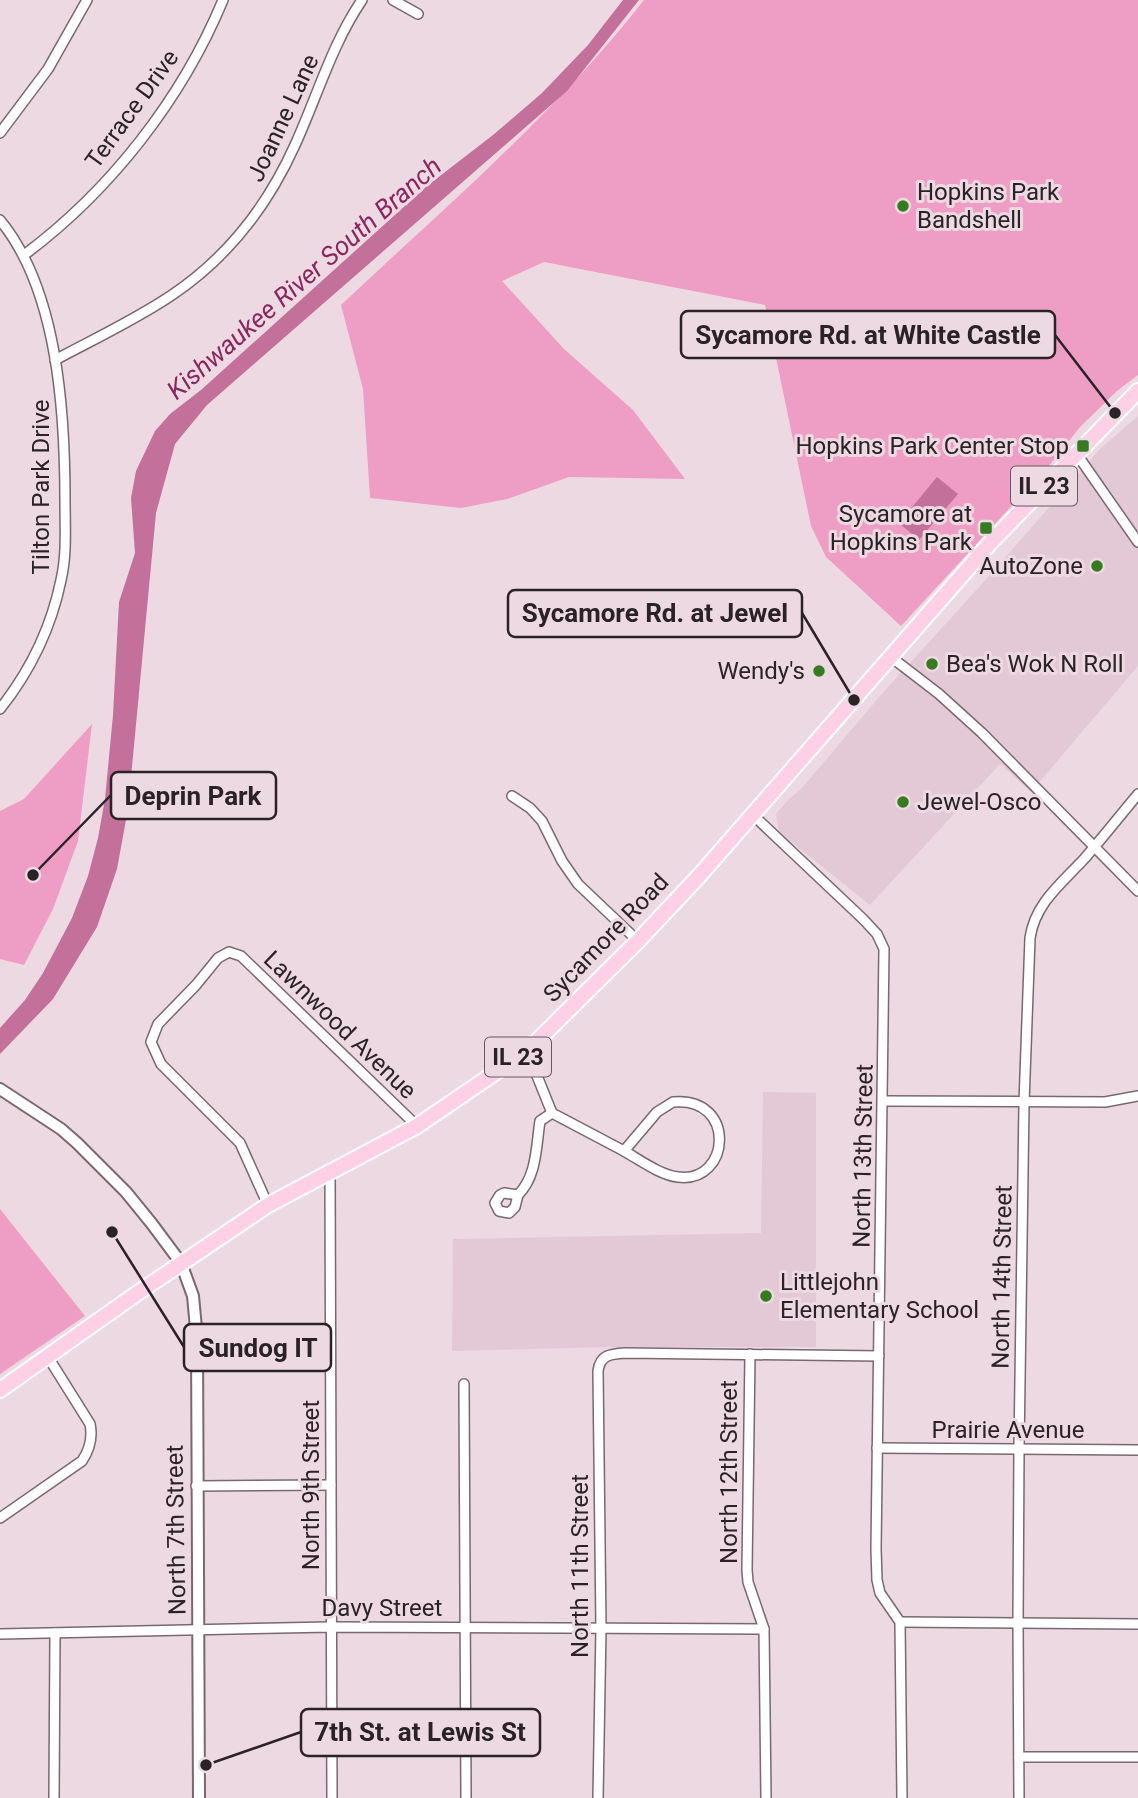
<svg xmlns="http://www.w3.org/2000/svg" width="1138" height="1798" font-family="Roboto,sans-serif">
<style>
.built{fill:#e3c9d5}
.green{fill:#ee9ec5}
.water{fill:#c3709a}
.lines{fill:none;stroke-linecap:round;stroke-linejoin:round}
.minor-casing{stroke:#796870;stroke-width:12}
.tertiary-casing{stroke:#796870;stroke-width:14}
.primary-casing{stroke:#fff;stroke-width:18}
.minor{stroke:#fff;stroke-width:9}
.tertiary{stroke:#fff;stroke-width:10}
.primary{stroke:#fed0e6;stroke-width:14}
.poi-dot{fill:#357b1f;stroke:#edd9e2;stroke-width:2.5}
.labels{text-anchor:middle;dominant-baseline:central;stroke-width:6;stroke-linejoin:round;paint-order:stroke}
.shield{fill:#edd9e2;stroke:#645a5e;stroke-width:2}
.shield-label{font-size:23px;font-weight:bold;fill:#2a2326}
.street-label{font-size:24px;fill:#2a2326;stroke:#edd9e2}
.poi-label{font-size:24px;fill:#2a2326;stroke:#edd9e2;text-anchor:start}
.water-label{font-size:26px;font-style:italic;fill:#89265f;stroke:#edd9e2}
.leader{fill:none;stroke:#2a2326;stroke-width:2.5}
.callout-dot{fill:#2a2326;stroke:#edd9e2;stroke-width:2.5}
.callout{fill:#edd9e2;stroke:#2a2326;stroke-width:2.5}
.callout-label{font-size:26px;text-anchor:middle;font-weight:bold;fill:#2a2326}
</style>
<rect width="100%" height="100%" fill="#edd9e2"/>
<g class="built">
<polygon points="1138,416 1138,666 1031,792 1000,764 870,905 779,832 776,814 787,801 802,788 880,696 990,575 1100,449"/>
<polygon points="763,1092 816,1093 816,1347 609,1347 452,1351 453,1239 761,1233"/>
</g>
<g class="green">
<path d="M644,0h494v375l-21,16 -37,36 -27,34 -152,165 -75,-69 -15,-31 -46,-221 -221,-43 -42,19 62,68 69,61 52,69 -116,-2 -62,22 -46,9 -91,-10 -7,-109 -22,-84c104,-98 215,-192 303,-305z"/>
<polygon points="92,724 78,841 53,909 24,965 0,959 0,811 24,799"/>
<polygon points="0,1209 85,1316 0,1374"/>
</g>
<g class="water">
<polygon points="623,0 639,0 567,91 207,405 175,444 156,513 128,809 117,869 97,927 53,999 0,1054 0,1028 25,1000 43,973 72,918 88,876 98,838 105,799 113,715 119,602 135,553 131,498 136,471 155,431 170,414 201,390 427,186 493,135 542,93 588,45"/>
<polygon points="937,477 958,494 919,540 899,523"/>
</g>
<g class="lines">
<g class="minor-casing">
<g id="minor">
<polyline points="393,0 418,14"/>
<polyline points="0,133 48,69 87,0"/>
<path d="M0,220c58,70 65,193 65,281 0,26 2,54 -4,79 -10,49 -30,90 -61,129"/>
<path d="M24,255c86,-64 158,-156 199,-255"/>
<path d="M55,360c39,-21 80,-40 117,-65 55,-37 96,-90 123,-150 22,-48 37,-101 67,-145"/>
<polyline points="1076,453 1138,542"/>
<polyline points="891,657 939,694 982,733 1138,891"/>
<polyline points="512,796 530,808 542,821 562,861 578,884 638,941"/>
<polyline points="753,815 863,919 877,934 884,949 876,1549 877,1580 880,1593 900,1622 902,1798"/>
<polyline points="527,1051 552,1113"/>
<polyline points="883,1101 1105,1102 1138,1096"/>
<path d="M673,1102c64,-6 58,82 5,75 -18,-2 -38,-17 -54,-26l33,-39z"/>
<polyline points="552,1113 624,1151"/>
<polyline points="330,1172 332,1798"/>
<polygon points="504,1193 518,1195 515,1207 509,1213 499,1211 495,1203 500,1195"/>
<path d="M518,1195c19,-19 18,-48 22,-74l12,-8"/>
<polyline points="268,1205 240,1143 161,1064 151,1042 158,1024 196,985 218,958 229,952 241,956 417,1126"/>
<polyline points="750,1354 747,1570 748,1582 764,1629 766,1798"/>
<polyline points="464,1384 466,1798"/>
<polyline points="877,1448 1138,1450"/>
<polyline points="196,1486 331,1485"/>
<path d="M0,1518l82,-57c8,-12 11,-23 8,-37l-42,-67"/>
<polyline points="900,1622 1138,1624"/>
<polyline points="0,1634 330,1627 764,1629"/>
<polyline points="1019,1757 1138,1757"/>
<polyline points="54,1798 55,1633"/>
<path d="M598,1798l3,-170 -3,-257c2,-16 12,-17 27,-18l254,3"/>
<path d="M1019,1798l-1,-175 1,-174 5,-346 6,-165c5,-35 32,-55 55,-80 18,-21 35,-42 53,-64"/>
</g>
</g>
<g class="tertiary-casing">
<polyline id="tertiary" points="0,1089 61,1129 77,1143 126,1192 152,1224 181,1263 193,1296 197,1339 199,1798"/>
</g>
<g class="primary-casing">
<polyline id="primary" points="0,1390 139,1292 268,1205 417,1126 527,1051 638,941 699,876 991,542 1138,391"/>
</g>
<use href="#minor" class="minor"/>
<use href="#tertiary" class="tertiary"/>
<use href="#primary" class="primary"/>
</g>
<g class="poi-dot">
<circle cx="903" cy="206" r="7"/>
<rect x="1076" y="439" width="14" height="14" rx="3.5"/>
<rect x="979" y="521" width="14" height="14" rx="3.5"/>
<circle cx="1097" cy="566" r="7"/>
<circle cx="932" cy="664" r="7"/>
<circle cx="819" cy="671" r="7"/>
<circle cx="903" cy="802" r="7"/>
<circle cx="766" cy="1296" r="7"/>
</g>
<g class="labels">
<g class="shield">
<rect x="1011" y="466.5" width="66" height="39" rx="5"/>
<rect x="485" y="1037.5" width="66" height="39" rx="5"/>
</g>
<g class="shield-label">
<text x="1044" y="486">IL 23</text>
<text x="518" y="1057">IL 23</text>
</g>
<g class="street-label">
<text transform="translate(132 109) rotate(-54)">Terrace Drive</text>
<text transform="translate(283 118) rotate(-65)">Joanne Lane</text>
<text transform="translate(41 487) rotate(-90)">Tilton Park Drive</text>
<text transform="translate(606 938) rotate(-46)">Sycamore Road</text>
<text transform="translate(340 1025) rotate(44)">Lawnwood Avenue</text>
<text transform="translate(863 1156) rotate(-89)">North 13th Street</text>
<text transform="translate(1002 1277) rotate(-89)">North 14th Street</text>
<text x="1008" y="1430">Prairie Avenue</text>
<text transform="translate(729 1472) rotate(-90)">North 12th Street</text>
<text transform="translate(311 1485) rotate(-90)">North 9th Street</text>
<text transform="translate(176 1530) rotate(-91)">North 7th Street</text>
<text transform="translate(580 1566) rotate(-90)">North 11th Street</text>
<text x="382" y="1608">Davy Street</text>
</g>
<g class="poi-label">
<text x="917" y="192">Hopkins Park<tspan x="917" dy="28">Bandshell</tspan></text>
<text x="1069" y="446" text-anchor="end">Hopkins Park Center Stop</text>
<text x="972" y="514" text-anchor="end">Sycamore at<tspan x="972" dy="28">Hopkins Park</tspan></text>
<text x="1083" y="566" text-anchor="end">AutoZone</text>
<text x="946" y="664">Bea's Wok N Roll</text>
<text x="805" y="671" text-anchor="end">Wendy's</text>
<text x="917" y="802">Jewel-Osco</text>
<text x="780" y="1282">Littlejohn<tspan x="780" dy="28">Elementary School</tspan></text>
</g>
<g class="water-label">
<text transform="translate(304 278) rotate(-41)">Kishwaukee River South Branch</text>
</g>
</g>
<path class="leader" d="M1115 413L1055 335M854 700L802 613M33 875L111 795M112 1232L184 1347M206 1765L301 1732"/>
<g class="callout-dot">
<circle cx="1115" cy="413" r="7"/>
<circle cx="854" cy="700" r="7"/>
<circle cx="33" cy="875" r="7"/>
<circle cx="112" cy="1232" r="7"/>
<circle cx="206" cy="1765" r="7"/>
</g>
<g class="callout">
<rect x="681" y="311" width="374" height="47" rx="7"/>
<rect x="508" y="590" width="294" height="47" rx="7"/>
<rect x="111" y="772" width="165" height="47" rx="7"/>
<rect x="184" y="1324" width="147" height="47" rx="7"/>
<rect x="301" y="1709" width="239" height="47" rx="7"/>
</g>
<g class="callout-label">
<text x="868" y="344">Sycamore Rd. at White Castle</text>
<text x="655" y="622">Sycamore Rd. at Jewel</text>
<text x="193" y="805">Deprin Park</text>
<text x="258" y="1357">Sundog IT</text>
<text x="420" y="1741">7th St. at Lewis St</text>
</g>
</svg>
